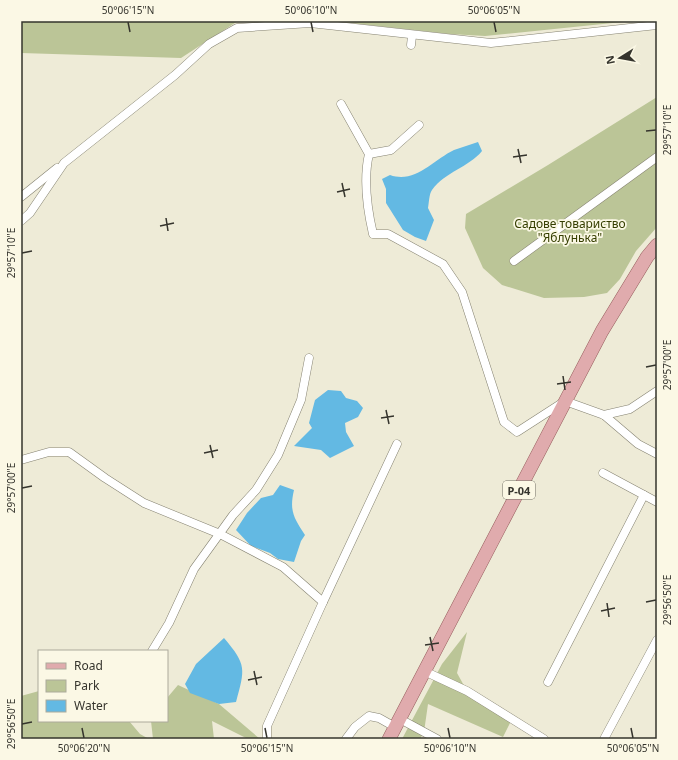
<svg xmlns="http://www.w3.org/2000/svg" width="678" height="760" font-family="'Noto Sans',sans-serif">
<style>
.green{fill:#bbc597}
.water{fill:#63b9e3}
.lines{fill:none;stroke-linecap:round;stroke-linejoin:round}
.street-casing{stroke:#858271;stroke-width:9}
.primary-casing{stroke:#965d5d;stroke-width:14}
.street{stroke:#fff;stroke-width:8}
.primary{stroke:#e0abad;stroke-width:13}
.ticks{fill:none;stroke:#35342d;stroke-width:1.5}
.labels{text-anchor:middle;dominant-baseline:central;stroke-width:3.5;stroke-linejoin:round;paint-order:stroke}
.shield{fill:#fbf8e5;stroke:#706f64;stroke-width:1}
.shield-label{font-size:11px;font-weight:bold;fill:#35342d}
.park-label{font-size:12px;fill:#353e01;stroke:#fbf8e5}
.neatline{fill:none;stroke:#35342d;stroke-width:1.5}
.ticks-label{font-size:10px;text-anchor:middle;fill:#35342d}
</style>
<rect width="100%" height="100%" fill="#eeebd7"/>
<g class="green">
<polygon points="21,21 238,21 181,58 21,53"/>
<polygon points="333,21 632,21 485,36 450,34"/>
<polygon points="657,97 657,227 636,251 620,279 607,293 584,297 544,298 502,285 483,268 465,228 466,214 548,165"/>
<polygon points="467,632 457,673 467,691 512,719 503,737 428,704 424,732 420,739 402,739 442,664"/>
<polygon points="178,685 219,704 260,739 248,739 212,721 214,739 153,739 151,721 167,721 167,698"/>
<polygon points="39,691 39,721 129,721 140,734 149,739 21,739 21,696"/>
</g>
<g class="water">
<path d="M478,142l4,9c-13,16 -37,21 -50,39 -3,4 -3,13 -4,18l6,12 -8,21 -11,-4 -12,-7 -17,-27v-14l-4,-10 8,-4c25,9 43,-15 64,-25 8,-3 16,-5 24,-8z"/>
<polygon points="328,390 341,391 346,398 357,401 363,408 358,417 345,423 346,432 354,446 330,458 321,450 294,446 312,428 309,423 315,400"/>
<path d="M280,485l14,5c-5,21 0,28 11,45l-4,6 -7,21 -16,-3 -8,-6 -19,-7 -15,-16 11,-17 14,-15 12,-3z"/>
<path d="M224,638c23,27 21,31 12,64l-17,2 -29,-11 -5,-9 11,-20z"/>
</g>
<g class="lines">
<g class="street-casing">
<g id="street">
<polyline points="411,45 412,36"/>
<path d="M341,104l28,50c-6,26 -2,54 4,80h15l55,30 19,28 42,130 13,10 48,-31 39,14 34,29 19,10"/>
<polyline points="369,154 391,150 419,125"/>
<polyline points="21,197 57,168"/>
<polyline points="21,221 30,213 64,163 175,75 209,44 237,28 310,23 491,43 657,25"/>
<polyline points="514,261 657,157"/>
<polyline points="604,415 630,409 657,391"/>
<polyline points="21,460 49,452 69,452 105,478 144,503 220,534 283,567 323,602 267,726 267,739"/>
<polyline points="603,473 657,502"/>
<polyline points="323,602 397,444"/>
<polyline points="152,651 169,623 194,569 233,515 256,490 278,455 301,400 309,358"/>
<polyline points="424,671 467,691 544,739"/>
<polyline points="548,682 644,495"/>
<polyline points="400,719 437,739"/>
<polyline points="346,739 355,727 369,716 379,718 395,727"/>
<polyline points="604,739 657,640"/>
</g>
</g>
<g class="primary-casing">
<polyline id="primary" points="389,739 602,331 647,257 657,245"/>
</g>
<use href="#street" class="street"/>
<use href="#primary" class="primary"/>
</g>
<path class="ticks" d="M128,22l2,10M311,22l2,10M494,22l2,10M646,131l10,-1M518,149l3,14M513,157l14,-2M342,183l3,14M337,192l13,-3M166,218l2,13M160,226l14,-3M22,253l10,-2M646,367l10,-2M563,376l2,14M557,384l14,-2M386,410l3,14M381,418l13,-2M210,445l3,13M204,453l14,-3M22,488l10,-2M646,602l10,-2M607,603l2,14M601,611l14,-3M430,637l3,14M425,645l14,-2M254,671l3,14M248,680l14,-3M22,724l10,-2M82,728l2,10M265,728l2,10M448,728l2,10M631,728l2,10"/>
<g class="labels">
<rect class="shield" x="503" y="481" width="32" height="18" rx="3"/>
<g class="shield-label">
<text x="519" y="490">Р-04</text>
</g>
<g class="park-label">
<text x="570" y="223">Садове товариство<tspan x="570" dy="14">"Яблунька"</tspan></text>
</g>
</g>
<rect width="678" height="760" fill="none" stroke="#fbf8e5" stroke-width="44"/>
<rect x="38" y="650" width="130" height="72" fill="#fbf8e5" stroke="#acaa9b"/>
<rect x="46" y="663" width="20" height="6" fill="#e0abad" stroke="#acaa9b"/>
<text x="74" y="670" font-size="12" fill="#35342d">Road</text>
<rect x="46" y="680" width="20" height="12" fill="#bbc597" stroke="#acaa9b"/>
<text x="74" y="690" font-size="12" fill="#35342d">Park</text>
<rect x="46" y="700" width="20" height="12" fill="#63b9e3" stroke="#acaa9b"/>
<text x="74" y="710" font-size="12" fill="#35342d">Water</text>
<g transform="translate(620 58) rotate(259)" stroke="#fbf8e5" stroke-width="3" paint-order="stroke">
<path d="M0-3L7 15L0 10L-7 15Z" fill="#35342d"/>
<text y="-6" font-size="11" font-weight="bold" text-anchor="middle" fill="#35342d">N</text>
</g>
<rect x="22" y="22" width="634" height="716" class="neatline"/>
<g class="ticks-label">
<text x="128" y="14">50°06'15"N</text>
<text x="311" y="14">50°06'10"N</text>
<text x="494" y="14">50°06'05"N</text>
<text transform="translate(667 130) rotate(-90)" y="4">29°57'10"E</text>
<text transform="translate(11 253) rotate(-90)" y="4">29°57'10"E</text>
<text transform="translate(667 365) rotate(-90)" y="4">29°57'00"E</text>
<text transform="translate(11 488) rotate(-90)" y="4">29°57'00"E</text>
<text transform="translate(667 600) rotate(-90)" y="4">29°56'50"E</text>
<text transform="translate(11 724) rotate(-90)" y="4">29°56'50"E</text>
<text x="84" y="752">50°06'20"N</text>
<text x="267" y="752">50°06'15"N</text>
<text x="450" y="752">50°06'10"N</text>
<text x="633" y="752">50°06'05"N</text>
</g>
</svg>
